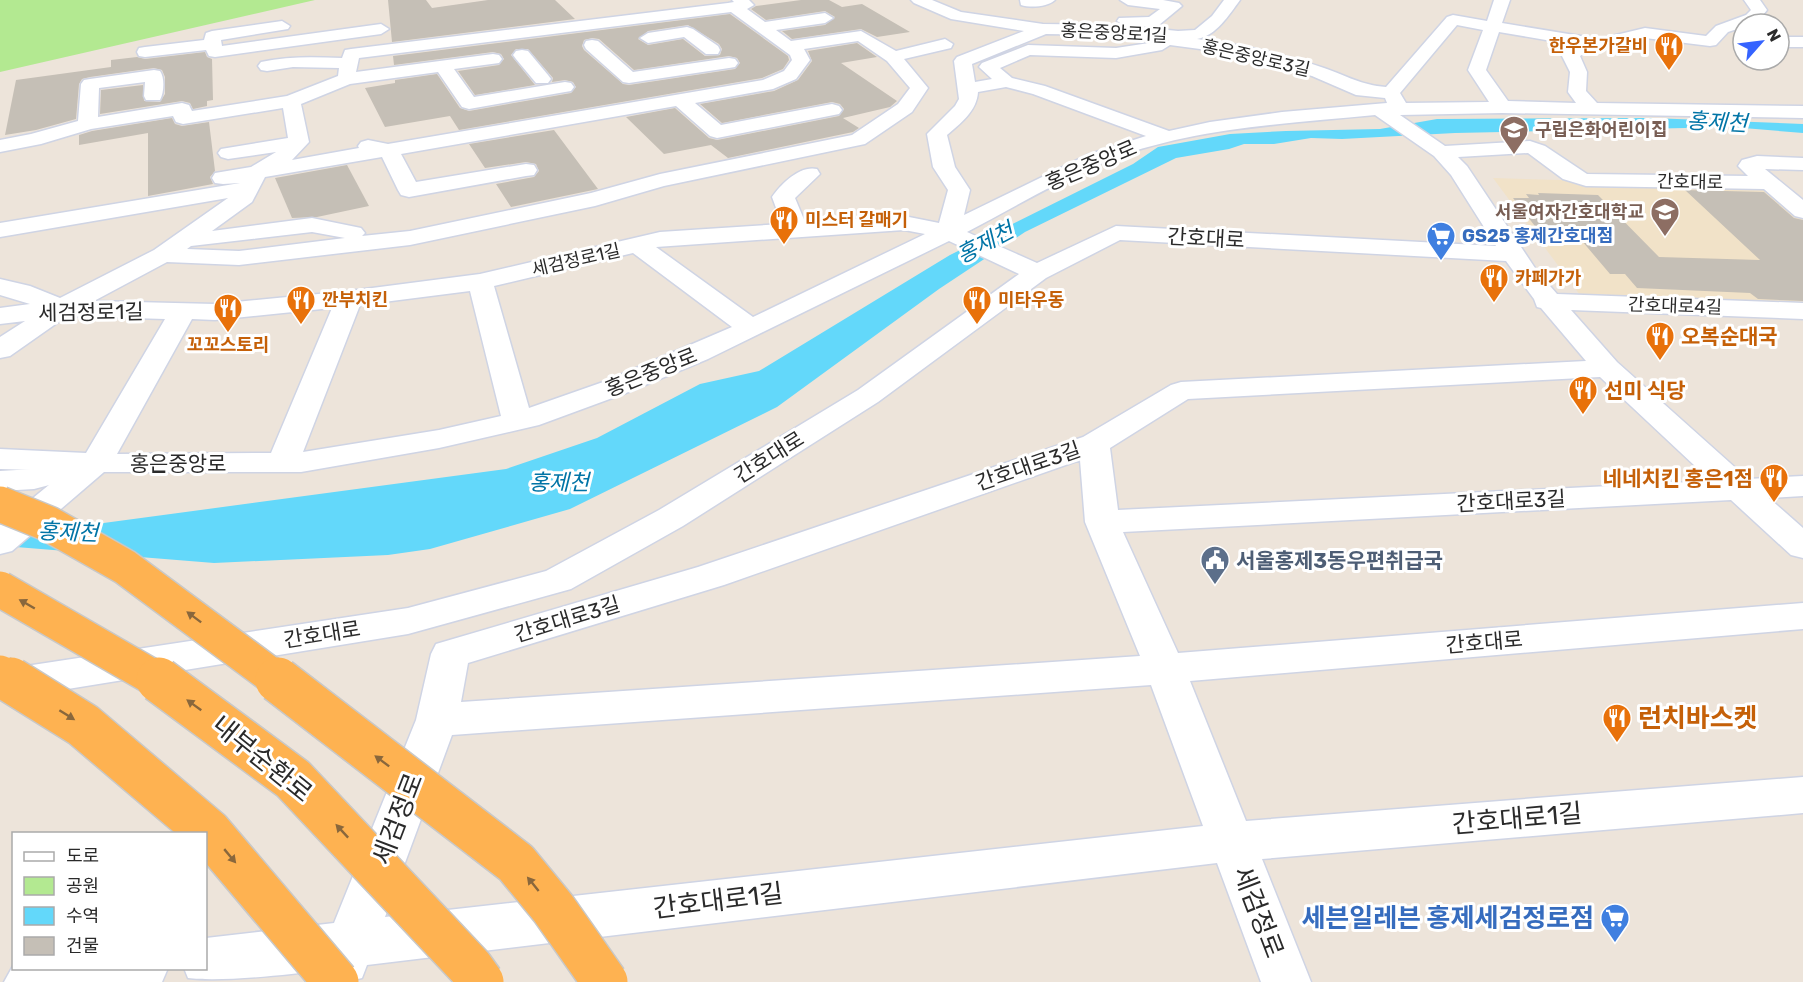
<svg xmlns="http://www.w3.org/2000/svg" width="1803" height="982" font-family="Rubik,'Noto Sans KR',sans-serif">
<style>
.education{fill:#f1e2c8}
.green{fill:#b3e991}
.water{fill:#63d8fa}
.building{fill:#c5bfb6;fill-rule:evenodd}
.lines{fill:none;stroke-linecap:round;stroke-linejoin:round}
.minor-casing{stroke:#cfd4e4;stroke-width:3}
.tertiary-casing{stroke:#cfd4e4;stroke-width:3}
.minor{fill:#fff;fill-rule:evenodd}
.tertiary{fill:#fff;fill-rule:evenodd}
.trunk-bridge-far1-casing{stroke:#c8c8c8;stroke-width:38;stroke-linecap:butt}
.trunk-bridge-casing{stroke:#c8c8c8;stroke-width:48;stroke-linecap:butt}
.trunk-bridge-far1{stroke:#feb251;stroke-width:35}
.trunk-bridge{stroke:#feb251;stroke-width:45}
.oneway{fill:#89673c}
.labels{text-anchor:middle;dominant-baseline:central;stroke-width:6;stroke-linejoin:round;paint-order:stroke}
.far-street-label{font-size:18px;fill:#2a2a2a;stroke:#fff}
.far-food-label{font-size:18px;font-weight:bold;fill:#c56008;stroke:#fff;text-anchor:start}
.far-education-label{font-size:18px;font-weight:bold;fill:#785e54;stroke:#fff;text-anchor:start}
.far-shop-label{font-size:18px;font-weight:bold;fill:#366cbe;stroke:#fff;text-anchor:start}
.street-label{font-size:21px;fill:#2a2a2a;stroke:#fff}
.food-label{font-size:21px;font-weight:bold;fill:#c56008;stroke:#fff;text-anchor:start}
.service-label{font-size:21px;font-weight:bold;fill:#4e5e75;stroke:#fff;text-anchor:start}
.water-label{font-size:22px;font-style:italic;fill:#0174a6;stroke:#fff}
.near-food-label{font-size:26px;font-weight:bold;fill:#c56008;stroke:#fff;text-anchor:start}
.near-street-label{font-size:26px;fill:#2a2a2a;stroke:#fff}
.near-shop-label{font-size:26px;font-weight:bold;fill:#366cbe;stroke:#fff;text-anchor:end}
</style>
<rect width="100%" height="100%" fill="#ede4da"/>
<polygon class="education" points="1493,178 1768,186 1803,217 1803,306 1580,295"/>
<polygon class="green" points="0,0 315,0 0,72"/>
<polygon class="water" points="1651,118 1803,124 1803,133 1731,127 1455,133 1342,139 1311,138 1274,144 1244,144 1229,149 1176,158 1025,232 939,289 777,407 570,509 430,549 388,555 214,563 16,547 0,528 44,531 506,469 597,438 700,384 759,371 950,255 1133,164 1158,147 1230,134 1286,131 1380,129 1437,119"/>
<g class="building">
<polygon points="388,0 426,0 432,8 488,0 555,0 575,19 392,42"/>
<polygon points="801,0 829,0 842,7 862,4 910,32 877,37 861,29 792,39 782,31 825,25 835,17 825,11 766,20 751,9 756,6"/>
<path d="M730,14l58,42 1,4 -6,9 -21,9 -303,52 -9,-14 -65,11 -20,-39 30,-5v-3l42,-6 23,34 9,3 102,-18 5,-6 -3,-5 -8,-2 -13,2 1,-4 -25,-29h-12l-5,6 24,30 -60,10 -17,-24 41,-6 5,-6 -3,-5 -8,-2 -99,13 -1,-9zM688,25l31,19 3,5 -2,6 -15,1 -22,-17 -35,6 -10,-6 10,-8zM592,38l7,1 35,31 95,-14 8,2 3,5 -5,6 -106,16 -6,-1 -39,-34 -2,-4 2,-6z"/>
<polygon points="857,43 877,57 841,63 897,101 890,107 843,118 859,128 853,132 728,158 711,145 664,154 626,117 675,108 709,138 717,140 839,116 844,109 840,104 832,102 722,123 700,104 774,91 798,80 812,61 808,51"/>
<polygon points="205,52 207,57 212,59 213,100 207,101 207,106 193,109 190,103 182,101 100,114 101,90 143,85 144,101 160,102 165,94 165,77 162,70 154,68 90,77 82,79 79,84 76,119 36,130 5,135 16,80 111,67 111,60 137,57 145,59"/>
<polygon points="172,118 175,124 182,126 209,122 215,171 210,177 213,184 148,196 148,133 79,145 79,135 92,131"/>
<polygon points="554,130 598,189 511,207 496,184 534,177 539,171 536,164 526,162 485,168 469,144"/>
<polygon points="347,165 369,206 317,217 292,218 275,178"/>
<polygon points="1685,190 1764,192 1794,218 1803,220 1803,301 1758,299 1750,293 1637,288 1625,274 1610,274 1582,241 1577,241 1569,231 1555,236 1538,230 1513,198 1529,198 1526,194 1539,195 1538,193 1598,195 1659,257 1760,260"/>
</g>
<g class="lines">
<g class="minor-casing">
<g id="minor">
<path d="M732,0h17l5,5 -7,4 18,13 60,-9 8,5 -8,5 -49,7 15,11 70,-10 35,20 49,-12 8,5 -2,4 -47,11 24,29 -16,24 -47,32 -201,42 -69,20 -185,39 -171,20 -72,-3 -73,39 121,3 134,-13 131,-17 180,-42 122,-8 -10,-27c9,-13 28,-32 45,-28l3,5 -25,24 10,24 99,-6 35,7 9,-33 -15,-23 -6,-33 28,-28 4,-7 -5,-38 3,-4 67,-26 -73,-12 -37,-16 -3,-3h21l29,12 82,12 75,1 60,6 17,-1 17,-14 12,-16h16c-11,15 -24,36 -43,39 42,5 86,15 127,29 23,8 37,17 62,19l61,-70 6,-2 34,6 7,-21h16l-8,23 97,16 46,-11 61,8 10,-10 30,-11 5,-5 -7,-10h16l7,10 -9,11 -15,3v3l-15,5 -12,13 -6,1 -65,-8 -60,15 -5,3 7,16 -1,19 11,12 206,3v12l-301,-5 -102,2 45,31 85,-5 15,5 42,28 161,2 -10,-10 4,-6 15,-4 46,2v12l-38,-1 38,31v18l-8,-2 -31,-27 -178,-3 -23,-7 -35,-26 -70,4 9,9 70,105 20,23 246,9v16l-232,-9 46,52 131,117 55,-3v20l-34,2 34,30v30l-12,-3 -60,-55 -608,32 55,121 625,-50v26l-613,52 56,140 557,-44v36l-541,46 49,123h-50l-44,-119 -850,102 -5,13c-14,4 -22,4 -36,0l-3,-8c-35,5 -103,12 -135,8l-4,-10h22v-30l128,-15 82,-203 15,-66 5,-10 262,-77 385,-130 88,-52 10,-3 405,-21 -45,-53 -4,-1 -3,-8 -28,-38 -386,-21 -74,38 -168,124 -195,124 -112,63 -163,45 -402,65 -6,-2v-26l6,-2 402,-61 138,-37 113,-61 199,-120 161,-116 -70,-33 -241,118 -82,34 -87,32 -100,23 -138,24h-197l-92,79 -12,3v-29l66,-54 -66,-2v-20l86,4 79,-134 -98,-3 -57,40 -10,2v-21l25,-16 -25,3v-16l30,-4 -30,-9v-16l30,7 30,12 94,-48 74,-52 -228,39v-14l240,-40 -17,1 -8,-1 -3,-5 3,-5 36,-6 25,-15 -48,7 -7,-2 -3,-4 3,-4 67,-11 -5,-30 -100,16 -7,-2 -3,-6 -82,13 -50,15 -41,8v-12l31,-6 47,-13 3,-37 3,-4 6,-1 64,-9 6,1c5,7 4,22 0,29h-14l-2,-4 1,-14 -46,6 -1,29 84,-14 7,2 3,6 95,-15 51,-20 1,-8 -46,-1 -26,4 -6,-1 -3,-4 3,-4c27,-6 53,-5 81,-4l3,-8 6,-1 377,-46 6,-1zM731,12l59,43 2,5 -8,11 -21,9 -375,64 -20,-4 -7,2 -3,4 1,2 -67,12 17,-18 -8,-38 49,-20 88,-12 24,35 7,2 96,-17 6,-1 3,-4 -3,-4 -6,-1 -91,15 -20,-28 45,-6 3,-4 -3,-4 -6,-1 -137,18 3,-14zM1457,25l26,5 -15,40 21,32 -83,1 -6,-10zM1499,32l76,13 -14,9 9,18 -2,20 8,11 -68,-2 -22,-31zM1046,34l72,1 51,5 -53,8 -88,-3 -46,18 -3,4 13,12 -17,3 -3,-18zM858,41l29,20 23,27 -12,16 -46,31 -192,39 -69,19 -181,38 -48,5 3,-3 -4,-5 -49,-10 -100,13 40,-29 13,-25 117,-20 16,33 3,5 8,2 117,-21 8,-1 3,-5 -3,-5 -8,-1 -110,18 -15,-28 275,-48 34,30 7,2 122,-24 3,-4 -3,-4 -7,-2 -111,21 -26,-22 78,-14 23,-10 14,-19 -6,-11zM1170,45l60,8 82,23 44,19 29,3 2,5 -105,9 -72,10 -41,9 -124,-45 -33,-8 -12,-10 30,-13 86,3 46,-8zM1006,87l27,7 113,42 -59,19 -123,60 6,-25 -15,-23 -8,-32c13,-11 30,-24 31,-43zM1375,115l59,41 17,19 45,71 -380,-20 -79,37 -70,-31c44,-23 89,-50 134,-69 86,-35 183,-39 274,-48zM904,230l21,4 -172,83 -97,-70zM312,232l33,6 -106,13 -52,-2 4,-3zM633,253l99,74 -126,54 -77,27 -35,-122zM470,291l31,125 -62,14 -136,22 57,-147zM332,308l-61,145 -154,1 75,-135 23,1zM1600,377l111,104 -593,29 -8,-62 78,-49zM1080,460l5,62 55,134 -679,46 7,-39 256,-78zM1151,685l52,141 -818,91 67,-182z"/>
<path d="M1020,0h35c-7,7 -25,8 -34,5z"/>
<polygon points="1120,0 1163,0 1179,3 1182,6 1159,25 1153,27 1125,26 1117,21 1119,18 1149,17 1160,9 1128,5"/>
<polygon points="282,21 290,26 288,29 221,40 222,46 381,24 389,29 381,34 215,57 209,56 206,50 145,57 139,56 137,52 139,48 145,47 204,40 206,33 212,31"/>
<polygon points="687,27 693,29 718,46 720,50 718,54 706,54 684,37 648,43 640,38 648,33"/>
<rect x="1779" y="37" width="24" height="10"/>
<polygon points="592,40 598,41 633,72 729,58 735,59 738,63 735,67 729,68 629,83 623,82 586,49 584,45 586,41"/>
<polygon points="522,50 528,51 548,75 551,79 548,83 536,83 516,59 513,55 516,51"/>
<polygon points="14,964 14,968 168,968 162,982 4,982"/>
</g>
</g>
<g class="tertiary-casing">
<polygon id="tertiary" points="96,453 107,456 112,463 107,470 34,489 0,491 0,471 34,469"/>
</g>
<use href="#minor" class="minor"/>
<use href="#tertiary" class="tertiary"/>
<g class="trunk-bridge-far1-casing">
<g id="trunk-bridge-far1">
<polyline points="0,504 49,524 125,567 280,682"/>
<polyline points="0,589 161,682"/>
<polyline points="0,673 14,682"/>
</g>
</g>
<g class="trunk-bridge-casing">
<g id="trunk-bridge">
<polyline points="11,680 83,725 209,832 336,982"/>
<polyline points="159,680 293,779 471,968 481,982"/>
<polyline points="278,680 516,863 553,908 605,982"/>
</g>
</g>
<use href="#trunk-bridge-far1" class="trunk-bridge-far1"/>
<use href="#trunk-bridge" class="trunk-bridge"/>
</g>
<defs><path id="oneway-solid" d="M-6-.8H1V-3.2L6.5 0L1 3.2V.8H-6Z" transform="scale(1.5)"/></defs>
<g class="oneway">
<use href="#oneway-solid" transform="translate(27 604) rotate(-150)"/>
<use href="#oneway-solid" transform="translate(194 617) rotate(-143)"/>
<use href="#oneway-solid" transform="translate(194 705) rotate(-144)"/>
<use href="#oneway-solid" transform="translate(67 715) rotate(32)"/>
<use href="#oneway-solid" transform="translate(382 761) rotate(-143)"/>
<use href="#oneway-solid" transform="translate(342 831) rotate(-133)"/>
<use href="#oneway-solid" transform="translate(230 856) rotate(50)"/>
<use href="#oneway-solid" transform="translate(533 884) rotate(-129)"/>
</g>
<defs>
<g id="restaurant-pin" transform="scale(1.5)"><path d="M0 17L-7.5 6A9.5 9.5 0 1 1 7.5 6Z" fill="#e8710a" stroke="#fff"/><path d="M-5-6h1v4h1v-4h1v4h1v-4h1v5L-1.5 .5V6h-2V.5L-5-1ZM5-6V6H3V1.5H1.5Q1.5-4 5-6Z" fill="#fff"/></g>
<g id="school-pin" transform="scale(1.5)"><path d="M0 17L-7.5 6A9.5 9.5 0 1 1 7.5 6Z" fill="#8d6e63" stroke="#fff"/><path d="M0-5L7-2L0 1L-7-2ZM-4 1L0 2.5L4 1V4Q0 6-4 4Z" fill="#fff"/></g>
<g id="university-pin" transform="scale(1.5)"><path d="M0 17L-7.5 6A9.5 9.5 0 1 1 7.5 6Z" fill="#8d6e63" stroke="#fff"/><path d="M0-5L7-2L0 1L-7-2ZM-4 1L0 2.5L4 1V4Q0 6-4 4Z" fill="#fff"/></g>
<g id="supermarket-pin" transform="scale(1.5)"><path d="M0 17L-7.5 6A9.5 9.5 0 1 1 7.5 6Z" fill="#3f7fe0" stroke="#fff"/><path d="M-6-5.5h2.5l.6 2H6L4.5 2H-2.5L-4.4-4H-6ZM-1.5 3.2a1.3 1.3 0 1 0 .1 0ZM3 3.2a1.3 1.3 0 1 0 .1 0Z" fill="#fff"/></g>
<g id="civic-pin" transform="scale(1.5)"><path d="M0 17L-7.5 6A9.5 9.5 0 1 1 7.5 6Z" fill="#5c6f8a" stroke="#fff"/><path d="M-.6-6.5H3V-4.5H.6V-3L4-1V1h2V6H-6V1h2V-1L-.6-3ZM-1.2 2.5V6h2.4V2.5Z" fill="#fff"/></g>
</defs>
<g fill-rule="evenodd">
<use href="#restaurant-pin" x="1669" y="46"/>
<use href="#school-pin" x="1514" y="130"/>
<use href="#university-pin" x="1665" y="212"/>
<use href="#restaurant-pin" x="784" y="220"/>
<use href="#supermarket-pin" x="1441" y="236"/>
<use href="#restaurant-pin" x="1494" y="278"/>
<use href="#restaurant-pin" x="301" y="300"/>
<use href="#restaurant-pin" x="977" y="300"/>
<use href="#restaurant-pin" x="228" y="308"/>
<use href="#restaurant-pin" x="1660" y="336"/>
<use href="#restaurant-pin" x="1583" y="390"/>
<use href="#restaurant-pin" x="1774" y="478"/>
<use href="#civic-pin" x="1215" y="560"/>
<use href="#restaurant-pin" x="1617" y="718"/>
<use href="#supermarket-pin" x="1615" y="918"/>
</g>
<g class="labels">
<g class="far-street-label">
<text transform="translate(1114 33) rotate(3)">홍은중앙로1길</text>
<text transform="translate(1256 58) rotate(13)">홍은중앙로3길</text>
<text transform="translate(1690 182) rotate(1)">간호대로</text>
<text transform="translate(576 260) rotate(-13)">세검정로1길</text>
<text transform="translate(1675 306) rotate(2)">간호대로4길</text>
</g>
<g class="far-food-label">
<text x="1648" y="46" text-anchor="end">한우본가갈비</text>
<text x="805" y="220">미스터 갈매기</text>
<text x="1515" y="278">카페가가</text>
<text x="322" y="300">깐부치킨</text>
<text x="998" y="300">미타우동</text>
<text x="228" y="345" text-anchor="middle">꼬꼬스토리</text>
</g>
<g class="far-education-label">
<text x="1535" y="130">구립은화어린이집</text>
<text x="1644" y="212" text-anchor="end">서울여자간호대학교</text>
</g>
<g class="far-shop-label">
<text x="1462" y="236">GS25 홍제간호대점</text>
</g>
<g class="street-label">
<text transform="translate(1091 165) rotate(-23)">홍은중앙로</text>
<text transform="translate(1206 238) rotate(3)">간호대로</text>
<text transform="translate(91 312) rotate(-1)">세검정로1길</text>
<text transform="translate(651 372) rotate(-22)">홍은중앙로</text>
<text transform="translate(769 457) rotate(-32)">간호대로</text>
<text x="178" y="463">홍은중앙로</text>
<text transform="translate(1028 466) rotate(-19)">간호대로3길</text>
<text transform="translate(1511 501) rotate(-3)">간호대로3길</text>
<text transform="translate(567 619) rotate(-17)">간호대로3길</text>
<text transform="translate(322 634) rotate(-9)">간호대로</text>
<text transform="translate(1484 642) rotate(-5)">간호대로</text>
</g>
<g class="food-label">
<text x="1681" y="336">오복순대국</text>
<text x="1604" y="390">선미 식당</text>
<text x="1753" y="478" text-anchor="end">네네치킨 홍은1점</text>
</g>
<g class="service-label">
<text x="1236" y="560">서울홍제3동우편취급국</text>
</g>
<g class="water-label">
<text transform="translate(1717 122) rotate(3)">홍제천</text>
<text transform="translate(985 243) rotate(-28)">홍제천</text>
<text x="559" y="482">홍제천</text>
<text transform="translate(68 532) rotate(2)">홍제천</text>
</g>
<g class="near-food-label">
<text x="1638" y="718">런치바스켓</text>
</g>
<g class="near-street-label">
<text transform="translate(262 759) rotate(39)">내부순환로</text>
<text transform="translate(398 819) rotate(-69)">세검정로</text>
<text transform="translate(1517 819) rotate(-5)">간호대로1길</text>
<text transform="translate(718 901) rotate(-7)">간호대로1길</text>
<text transform="translate(1258 912) rotate(69)">세검정로</text>
</g>
<g class="near-shop-label">
<text x="1594" y="918">세븐일레븐 홍제세검정로점</text>
</g>
</g>
<rect x="12" y="832" width="195" height="138" fill="#ffffff" stroke="#aaaaaa" stroke-width="1.5"/>
<rect x="24" y="852" width="30" height="9" fill="#ffffff" stroke="#aaaaaa" stroke-width="1.5"/>
<text x="66" y="862" font-size="18" fill="#2a2a2a">도로</text>
<rect x="24" y="877" width="30" height="18" fill="#b3e991" stroke="#aaaaaa" stroke-width="1.5"/>
<text x="66" y="892" font-size="18" fill="#2a2a2a">공원</text>
<rect x="24" y="907" width="30" height="18" fill="#63d8fa" stroke="#aaaaaa" stroke-width="1.5"/>
<text x="66" y="922" font-size="18" fill="#2a2a2a">수역</text>
<rect x="24" y="937" width="30" height="18" fill="#c5bfb6" stroke="#aaaaaa" stroke-width="1.5"/>
<text x="66" y="952" font-size="18" fill="#2a2a2a">건물</text>
<g transform="translate(1761 42) rotate(62)"><circle r="28" fill="#ffffff" stroke="#aaaaaa" stroke-width="1.5"/>
<path d="M0-4.5L10 22L0 15L-10 22Z" fill="#3563ff"/>
<text y="-9" font-size="16" font-weight="bold" text-anchor="middle" fill="#2a2a2a">N</text>
</g>
</svg>
